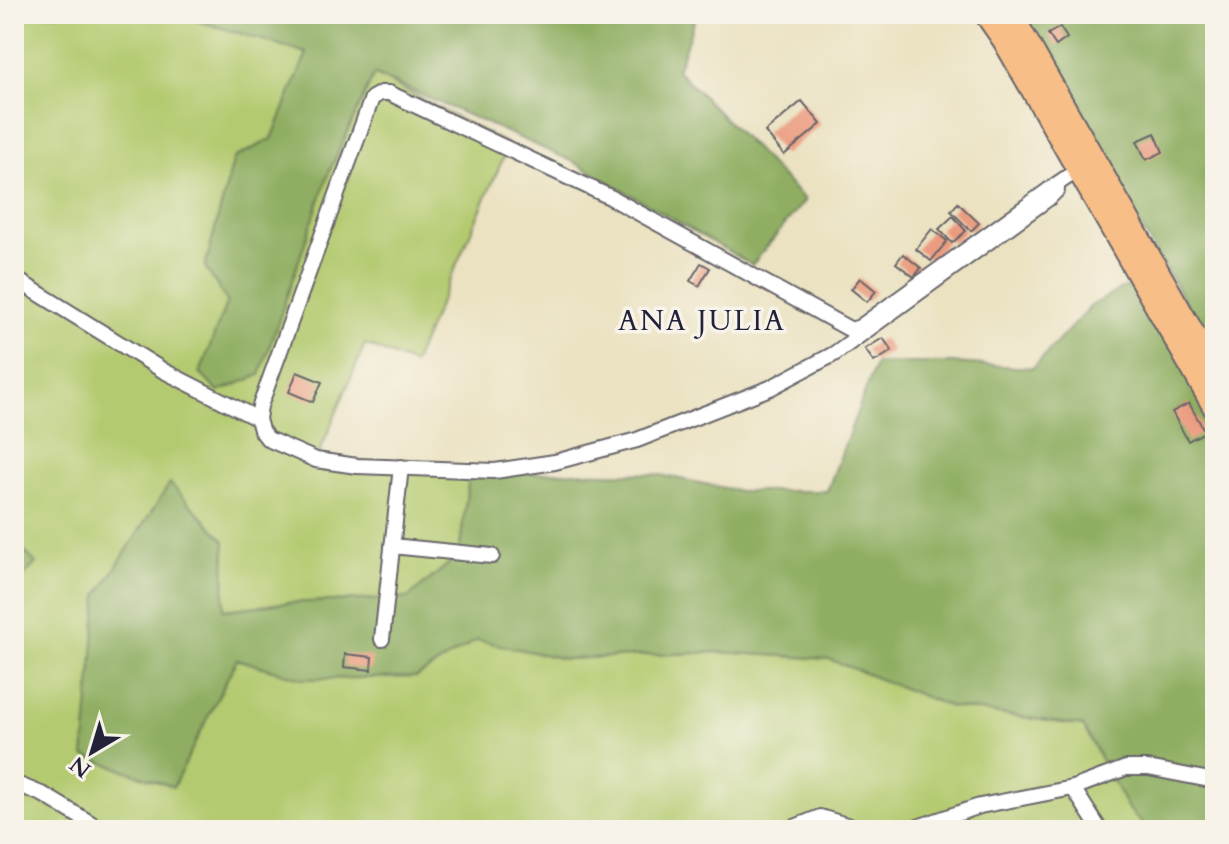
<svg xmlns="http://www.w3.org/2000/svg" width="1229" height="844" font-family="Cardo,serif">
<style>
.green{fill:#b4ca6f;stroke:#6b7655;stroke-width:2}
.forest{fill:#8fae62;stroke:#58684e;stroke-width:2}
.building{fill:#eb9c80}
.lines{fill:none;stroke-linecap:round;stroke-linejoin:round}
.minor-casing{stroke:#68656a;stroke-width:18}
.trunk-casing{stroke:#68656a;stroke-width:26}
.minor{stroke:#fff;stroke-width:14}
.trunk{stroke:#f7be88;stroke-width:22}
.labels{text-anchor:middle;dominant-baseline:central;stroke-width:7;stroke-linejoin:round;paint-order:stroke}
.neighbourhood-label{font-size:28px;letter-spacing:2px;fill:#22223b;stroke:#f7f3e8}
</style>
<rect width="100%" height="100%" fill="#f7f3e8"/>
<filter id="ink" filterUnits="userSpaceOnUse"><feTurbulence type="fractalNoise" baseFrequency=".0125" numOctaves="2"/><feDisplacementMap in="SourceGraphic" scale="16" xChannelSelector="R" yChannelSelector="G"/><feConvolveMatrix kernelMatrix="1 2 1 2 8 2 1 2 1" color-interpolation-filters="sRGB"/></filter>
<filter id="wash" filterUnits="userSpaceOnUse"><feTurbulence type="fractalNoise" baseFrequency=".006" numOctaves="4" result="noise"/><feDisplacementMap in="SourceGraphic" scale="32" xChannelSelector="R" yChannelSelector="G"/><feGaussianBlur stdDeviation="1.8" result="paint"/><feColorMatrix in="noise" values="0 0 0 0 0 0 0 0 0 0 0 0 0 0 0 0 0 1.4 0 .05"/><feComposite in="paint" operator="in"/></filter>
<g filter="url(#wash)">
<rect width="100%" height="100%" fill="#ebe2c1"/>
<polygon class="green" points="14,14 174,14 307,53 272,139 234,158 205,267 228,301 200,373 329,172 374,74 509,145 413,364 365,344 318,456 469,476 459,555 408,598 284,603 223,610 224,541 173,787 236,659 303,679 416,677 477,640 565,659 719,652 829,659 951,707 1084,726 1127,807 1148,830 14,830 14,587 35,563 14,541"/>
<g class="forest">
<polygon points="174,14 697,14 677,70 805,200 752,265 572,161 374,74 329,172 260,375 218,392 200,373 227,301 205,267 234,158 272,139 307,53"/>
<polygon points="1016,14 1215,14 1215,353"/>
<polygon points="1140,278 1215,408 1215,830 1148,830 1127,807 1083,726 951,707 829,659 719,652 565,659 477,640 416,677 303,679 237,659 173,787 84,756 98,595 170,483 225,541 224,610 284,603 408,598 459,555 469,476 558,472 655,474 739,491 827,491 876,363 953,363 1033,368 1091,306"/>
<polygon points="14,541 36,563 14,587"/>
</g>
<g id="blocks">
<g class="building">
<polygon points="1060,27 1067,38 1056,46 1048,34"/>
<polygon points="802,101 821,124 784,155 765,132"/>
<polygon points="1155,133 1163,152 1146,160 1137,141"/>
<polygon points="958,203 979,223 971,231 951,211"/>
<polygon points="953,216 966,231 952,243 939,229"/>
<polygon points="932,229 947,241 931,261 916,249"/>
<polygon points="903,254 921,268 914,277 896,263"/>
<polygon points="701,263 710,268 699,286 690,281"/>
<polygon points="860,278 876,291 867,302 851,289"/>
<polygon points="883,338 892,351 874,362 865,349"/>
<polygon points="297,372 322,382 313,402 289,392"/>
<polygon points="1189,403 1205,432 1188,441 1172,412"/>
<polygon points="345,654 372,657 371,670 344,667"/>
</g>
</g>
</g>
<g filter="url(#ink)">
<use href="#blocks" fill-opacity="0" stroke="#68656a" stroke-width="2"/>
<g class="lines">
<g class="minor-casing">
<g id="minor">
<polyline points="1057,184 1057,190 1049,198 834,354 770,388 637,440 555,462 495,471 357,466 316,460 268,439 261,430 258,419 260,406 372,98 381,93 389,93 610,197 851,330 860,327 1057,184 1078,170"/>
<polyline points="14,278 164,371 258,419"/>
<polyline points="392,546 492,556"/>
<polyline points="382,639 401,467"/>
<polyline points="14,783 44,795 102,830"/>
<polyline points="1073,788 1100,830"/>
<polyline points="787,830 820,817 863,830"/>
<polyline points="909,830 980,806 1073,788 1126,768 1148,768 1215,781"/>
</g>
</g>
<g class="trunk-casing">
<g id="trunk">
<polyline points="986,14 1004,40 1215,408"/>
<polyline points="1011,14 1215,372"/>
</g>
</g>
<use href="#minor" class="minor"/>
<use href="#trunk" class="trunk"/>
</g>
</g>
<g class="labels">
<g class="neighbourhood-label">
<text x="702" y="321">ANA JULIA</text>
</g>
</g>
<rect width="1229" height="844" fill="none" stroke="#f7f3e8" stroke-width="48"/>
<g transform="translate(92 752) rotate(218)" stroke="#f7f3e8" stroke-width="6" paint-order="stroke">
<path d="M0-6L14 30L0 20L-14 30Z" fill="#22223b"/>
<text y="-12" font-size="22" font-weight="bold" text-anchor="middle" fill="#22223b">N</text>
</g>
</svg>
